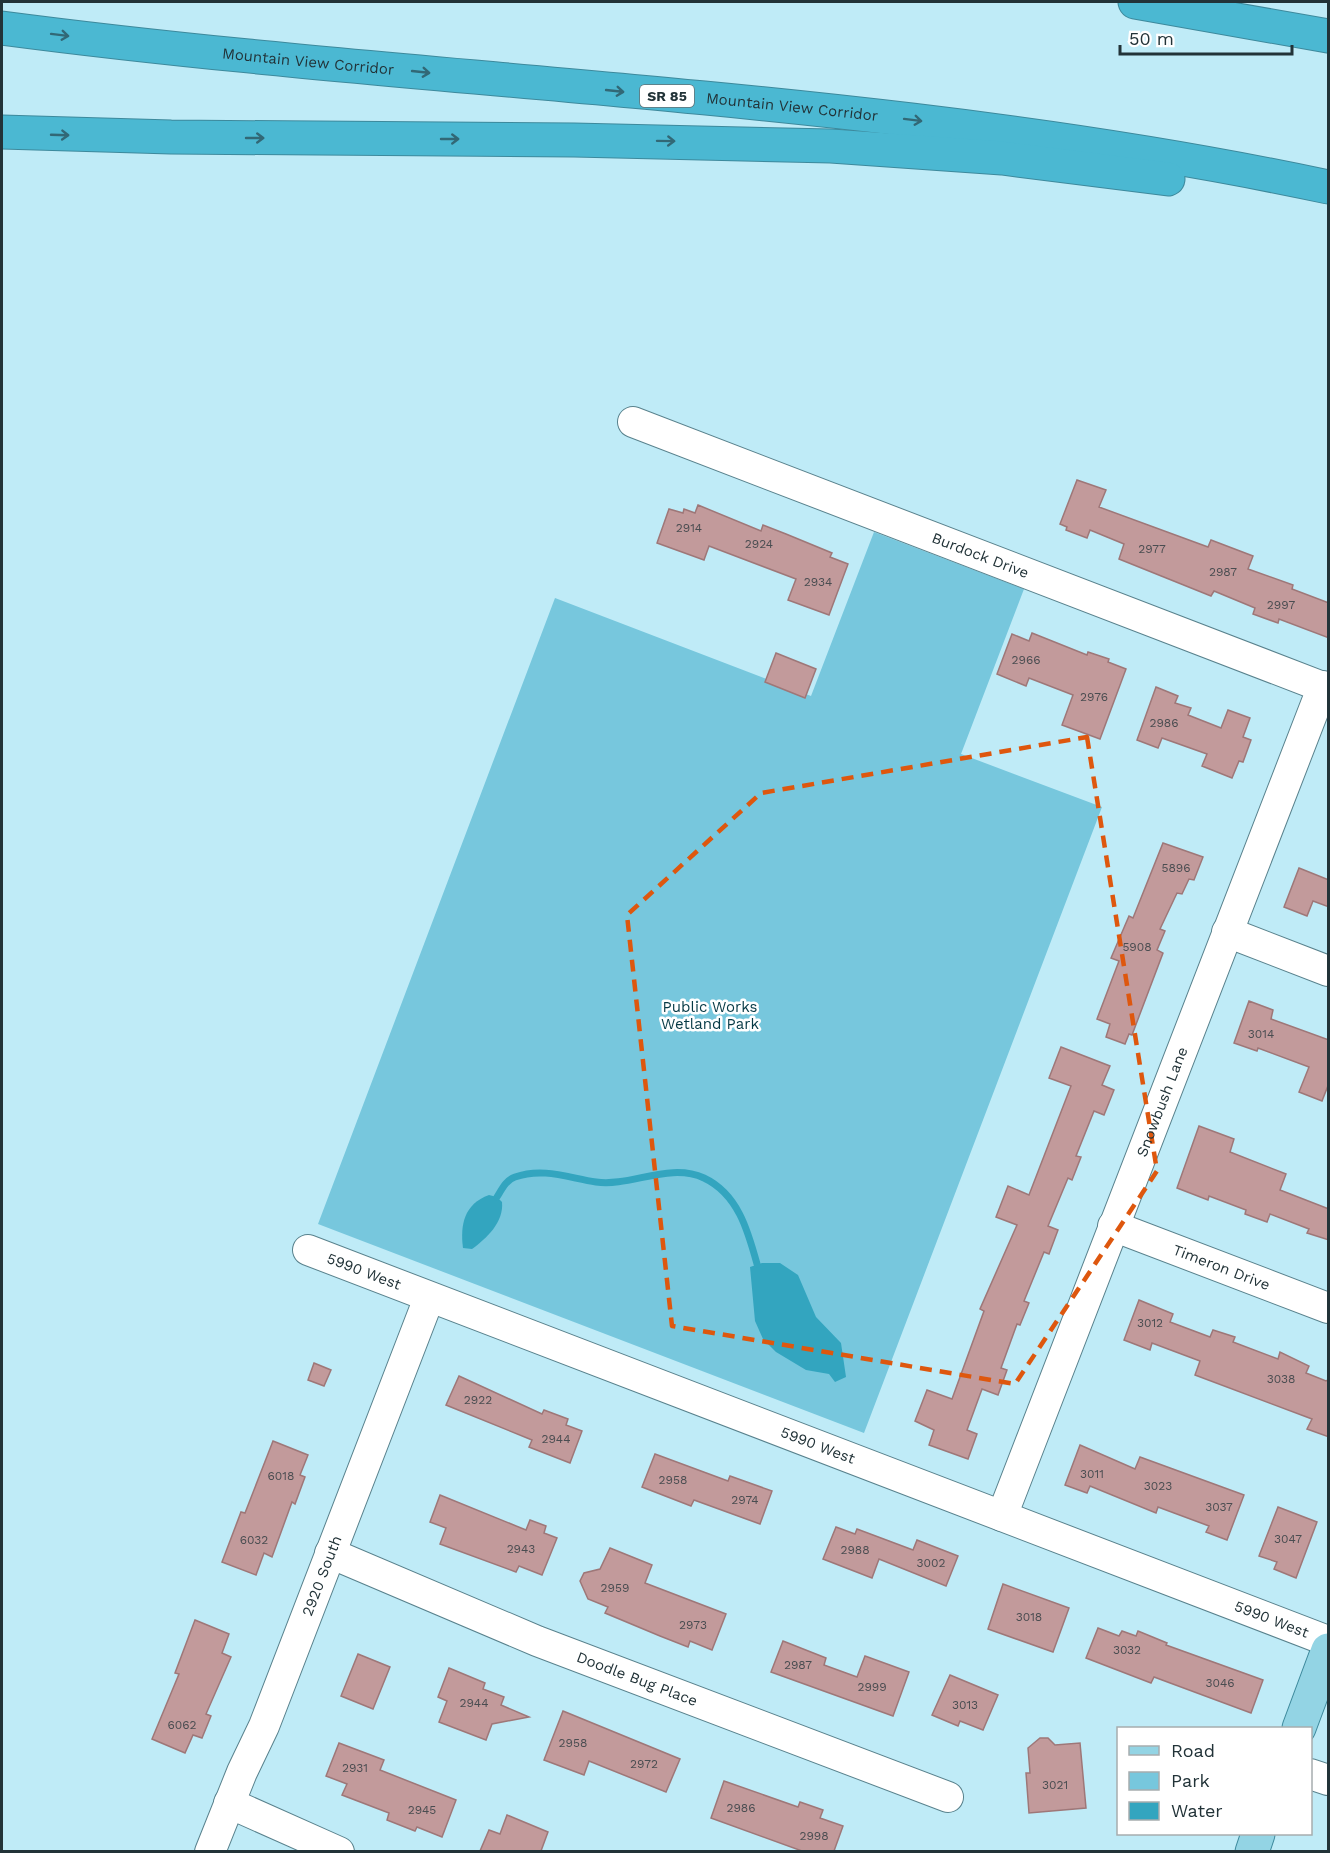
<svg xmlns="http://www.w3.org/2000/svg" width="1330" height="1853" font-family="'Work Sans',sans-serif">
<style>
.green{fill:#77c7dd}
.water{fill:#33a5bf}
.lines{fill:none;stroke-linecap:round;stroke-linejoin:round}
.stream{stroke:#33a5bf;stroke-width:7}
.building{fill:#c29a9b;stroke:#9e7778;stroke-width:1.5}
.minor-casing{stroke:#59828d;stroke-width:32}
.major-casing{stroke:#3d899c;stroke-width:35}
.highway-casing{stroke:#3d899c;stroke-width:35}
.minor{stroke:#fff;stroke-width:30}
.major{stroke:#93d4e4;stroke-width:33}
.highway{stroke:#4bb8d2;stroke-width:33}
.oneway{stroke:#326876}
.marked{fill:none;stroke:#de570e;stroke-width:4.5;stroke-dasharray:12 8;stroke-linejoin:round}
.labels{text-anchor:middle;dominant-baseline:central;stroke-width:5;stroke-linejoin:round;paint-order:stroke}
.number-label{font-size:12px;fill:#4a4d51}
.shield{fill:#fff;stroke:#647074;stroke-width:1.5}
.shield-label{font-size:14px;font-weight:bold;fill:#223338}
.street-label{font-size:15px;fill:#223338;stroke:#fff}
.park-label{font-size:15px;fill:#053945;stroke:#fff}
</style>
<rect width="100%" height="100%" fill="#bfebf7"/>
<polygon class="green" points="874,532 1024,589 961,754 1102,807 864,1433 318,1224 555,598 811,696"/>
<g class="water">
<path d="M489,1195l8,2 5,5c2,20 -15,36 -30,47l-9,-1c-3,-23 1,-44 26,-53z"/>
<polygon points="762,1263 780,1263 798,1275 816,1317 841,1343 846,1377 835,1382 829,1374 806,1370 776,1352 763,1339 755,1321 750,1267"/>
</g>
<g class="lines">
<path class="stream" d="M497,1197c5,-8 9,-17 18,-20 28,-10 54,1 81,5 35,5 73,-20 108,-4 34,16 44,53 53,86"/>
</g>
<g class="building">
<polygon points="1077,480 1106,490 1099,507 1208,547 1211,540 1253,556 1248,569 1293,585 1292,589 1329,603 1329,638 1279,619 1278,623 1253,614 1255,608 1214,591 1211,596 1119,559 1124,544 1090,530 1087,538 1066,530 1067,527 1060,524"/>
<polygon points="698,505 761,531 763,525 786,534 832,553 830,557 848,564 829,615 788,600 796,579 709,546 704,560 657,543 669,509 683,513 684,509 695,513"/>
<polygon points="1032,633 1087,655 1088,652 1109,659 1108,662 1126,669 1100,739 1062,725 1073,695 1029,678 1026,686 997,674 1012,634 1029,641"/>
<polygon points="776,653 816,669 805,698 765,682"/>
<polygon points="1156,687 1178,696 1175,703 1191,708 1188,715 1221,728 1228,710 1250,718 1243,737 1251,740 1243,762 1239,761 1232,778 1202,766 1207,754 1162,738 1158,748 1137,740"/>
<polygon points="1163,843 1203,857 1194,880 1189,879 1182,894 1177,893 1160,929 1165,931 1157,950 1163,953 1132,1035 1129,1034 1125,1044 1106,1037 1110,1024 1097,1019 1119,961 1111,958 1129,916 1133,918"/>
<polygon points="1299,868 1329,880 1329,907 1313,901 1307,916 1284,907"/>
<polygon points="1249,1001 1273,1010 1271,1019 1329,1040 1329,1083 1322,1101 1299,1092 1309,1067 1258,1048 1257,1051 1234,1043"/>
<polygon points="1061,1047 1110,1066 1102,1085 1114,1090 1104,1115 1094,1111 1076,1156 1081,1157 1072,1180 1068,1178 1048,1226 1058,1230 1049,1254 1044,1252 1024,1301 1029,1303 1020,1325 1017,1324 1001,1368 1007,1370 998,1395 982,1389 967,1430 977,1434 968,1459 929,1445 934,1430 915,1421 927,1390 952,1399 984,1311 980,1309 1017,1225 996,1217 1008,1186 1029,1195 1071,1086 1049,1078"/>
<polygon points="1199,1126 1234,1139 1230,1152 1286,1174 1280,1190 1329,1209 1329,1240 1307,1233 1309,1229 1270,1214 1267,1222 1245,1214 1246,1210 1209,1196 1208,1200 1177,1188"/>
<polygon points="1139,1300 1173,1314 1170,1322 1210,1337 1213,1330 1235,1337 1233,1342 1278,1359 1280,1352 1309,1366 1306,1373 1326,1381 1329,1379 1329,1437 1307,1429 1312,1419 1195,1375 1200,1361 1152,1343 1150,1350 1124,1340"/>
<polygon points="314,1363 331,1370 324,1386 308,1380"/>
<polygon points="459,1376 542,1414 544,1410 568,1419 566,1425 582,1431 570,1463 529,1447 532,1440 446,1405"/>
<polygon points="273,1441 308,1455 300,1475 305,1477 295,1504 292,1502 272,1557 264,1553 256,1575 222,1562 241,1512 245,1513"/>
<polygon points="1080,1445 1135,1469 1140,1457 1244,1495 1227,1540 1206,1532 1209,1526 1158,1507 1156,1513 1090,1486 1087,1493 1065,1485"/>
<polygon points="655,1454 728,1481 730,1476 772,1491 760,1524 694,1500 691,1506 642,1487"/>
<polygon points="440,1495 526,1530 530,1520 546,1526 544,1533 557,1538 542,1575 519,1566 516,1572 440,1544 446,1528 430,1522"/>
<polygon points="1278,1507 1317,1522 1296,1578 1274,1569 1277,1562 1259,1556"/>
<polygon points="836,1527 855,1534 857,1529 913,1550 917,1540 958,1556 946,1586 879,1559 872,1578 823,1559"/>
<polygon points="610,1548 652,1565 645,1583 726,1614 712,1650 690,1641 688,1647 660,1636 605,1613 608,1607 588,1599 580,1581 584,1573 600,1569"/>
<polygon points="1003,1584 1069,1608 1053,1652 988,1629"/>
<polygon points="195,1620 229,1634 222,1653 231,1657 206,1714 211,1716 202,1738 193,1735 185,1753 152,1739 179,1674 175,1673"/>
<polygon points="1098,1628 1119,1636 1122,1631 1136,1636 1138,1631 1167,1643 1166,1645 1263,1680 1251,1713 1154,1677 1151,1683 1086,1658"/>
<polygon points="783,1641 826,1658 824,1665 857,1677 865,1656 909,1672 893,1716 771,1672"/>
<polygon points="358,1654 390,1667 373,1709 341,1696"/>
<polygon points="449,1668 485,1683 483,1689 504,1697 501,1705 529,1717 492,1724 486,1740 439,1722 447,1701 438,1697"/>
<polygon points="950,1675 998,1695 983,1730 960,1721 958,1726 932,1715"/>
<polygon points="563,1711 680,1759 666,1792 589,1761 584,1775 544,1760"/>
<polygon points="1040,1738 1048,1738 1055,1745 1080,1743 1086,1808 1029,1813 1026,1773 1030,1773 1028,1748"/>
<polygon points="339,1743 384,1760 380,1770 456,1800 442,1837 417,1827 415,1831 387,1820 389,1813 342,1795 347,1784 326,1776"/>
<polygon points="724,1781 798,1807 800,1802 823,1810 820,1818 843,1826 834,1851 802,1851 711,1818"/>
<polygon points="507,1815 548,1832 541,1851 480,1851 489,1830 500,1834"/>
</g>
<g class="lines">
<g class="minor-casing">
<g id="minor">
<path id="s1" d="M633,422l695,267"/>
<polyline points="1227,932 1328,971"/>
<path id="s2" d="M1113,1226l215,82"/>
<path id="s3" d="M308,1250l1020,391"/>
<path id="s4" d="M1002,1516l321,-830"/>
<path id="s5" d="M330,1553l207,88 411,156"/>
<polyline points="1310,1774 1328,1780"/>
<polyline points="229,1803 339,1852"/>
<path id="s6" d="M210,1852l32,-80 22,-46 165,-428"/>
</g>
</g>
<g class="major-casing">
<g id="major">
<polyline points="1299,1728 1328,1650"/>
<polyline points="1252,1852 1258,1834"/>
</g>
</g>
<g class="highway-casing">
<g id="highway">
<polyline points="1135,2 1328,36"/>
<path id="s7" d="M2,28c441,58 890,66 1326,159"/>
<polyline points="2,132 171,137 574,140 831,146 1002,158 1168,179"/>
</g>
</g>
<use href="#minor" class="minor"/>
<use href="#major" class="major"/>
<use href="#highway" class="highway"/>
</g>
<defs><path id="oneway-shaft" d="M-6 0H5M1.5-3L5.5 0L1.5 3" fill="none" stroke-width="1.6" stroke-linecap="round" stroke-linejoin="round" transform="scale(1.5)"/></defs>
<g class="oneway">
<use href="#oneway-shaft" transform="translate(60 35) rotate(7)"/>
<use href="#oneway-shaft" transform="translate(421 72) rotate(6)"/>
<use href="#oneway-shaft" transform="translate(615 91) rotate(6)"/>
<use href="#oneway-shaft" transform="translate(913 120) rotate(7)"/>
<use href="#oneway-shaft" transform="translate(60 135) rotate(2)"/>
<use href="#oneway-shaft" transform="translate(255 138)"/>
<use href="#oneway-shaft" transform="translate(450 139)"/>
<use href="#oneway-shaft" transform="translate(666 141) rotate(1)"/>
</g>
<path class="marked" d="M1087,737l70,434 -142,213 -343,-58 -45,-411 134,-122z"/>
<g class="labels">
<g class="number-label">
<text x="689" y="528">2914</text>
<text x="759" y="544">2924</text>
<text x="1152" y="549">2977</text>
<text x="1223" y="572">2987</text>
<text x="818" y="582">2934</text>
<text x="1281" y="605">2997</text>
<text x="1026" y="660">2966</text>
<text x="1094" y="697">2976</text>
<text x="1164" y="723">2986</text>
<text x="1176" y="868">5896</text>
<text x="1137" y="947">5908</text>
<text x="1261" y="1034">3014</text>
<text x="1150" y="1323">3012</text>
<text x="1281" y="1379">3038</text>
<text x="478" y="1400">2922</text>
<text x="556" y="1439">2944</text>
<text x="1092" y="1474">3011</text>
<text x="281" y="1476">6018</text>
<text x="673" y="1480">2958</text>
<text x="1158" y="1486">3023</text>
<text x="745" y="1500">2974</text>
<text x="1219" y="1507">3037</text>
<text x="1288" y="1539">3047</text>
<text x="254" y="1540">6032</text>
<text x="521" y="1549">2943</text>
<text x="855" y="1550">2988</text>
<text x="931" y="1563">3002</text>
<text x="615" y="1588">2959</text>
<text x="1029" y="1617">3018</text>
<text x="693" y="1625">2973</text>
<text x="1127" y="1650">3032</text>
<text x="798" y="1665">2987</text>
<text x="1220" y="1683">3046</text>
<text x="872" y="1687">2999</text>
<text x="474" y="1703">2944</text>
<text x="965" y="1705">3013</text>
<text x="182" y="1725">6062</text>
<text x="573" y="1743">2958</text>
<text x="644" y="1764">2972</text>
<text x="355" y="1768">2931</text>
<text x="1055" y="1785">3021</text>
<text x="741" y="1808">2986</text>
<text x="422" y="1810">2945</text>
<text x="814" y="1836">2998</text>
</g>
<rect class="shield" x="640" y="85" width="54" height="22" rx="4.5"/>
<g class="shield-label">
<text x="667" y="96">SR 85</text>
</g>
<g class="street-label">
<text stroke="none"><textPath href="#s7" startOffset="308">Mountain View Corridor</textPath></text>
<text stroke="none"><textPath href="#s7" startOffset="794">Mountain View Corridor</textPath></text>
<text stroke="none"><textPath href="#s1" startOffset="372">Burdock Drive</textPath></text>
<text stroke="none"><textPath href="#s4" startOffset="444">Snowbush Lane</textPath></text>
<text stroke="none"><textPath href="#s2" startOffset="116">Timeron Drive</textPath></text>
<text stroke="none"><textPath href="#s3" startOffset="60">5990 West</textPath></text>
<text stroke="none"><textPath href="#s3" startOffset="546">5990 West</textPath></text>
<text stroke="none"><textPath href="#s6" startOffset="298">2920 South</textPath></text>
<text stroke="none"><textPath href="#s3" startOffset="1032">5990 West</textPath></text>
<text stroke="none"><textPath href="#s5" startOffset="332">Doodle Bug Place</textPath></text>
</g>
<g class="park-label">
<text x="710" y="1007">Public Works<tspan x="710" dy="17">Wetland Park</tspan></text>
</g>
</g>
<rect width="1330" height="1853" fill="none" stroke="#223338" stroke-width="6"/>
<rect x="1117" y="1727" width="195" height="108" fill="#ffffff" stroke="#a7adaf" stroke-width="1.5"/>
<rect x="1129" y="1746" width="30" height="9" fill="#93d4e4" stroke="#a7adaf" stroke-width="1.5"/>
<text x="1171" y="1757" font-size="18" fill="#223338">Road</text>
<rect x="1129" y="1772" width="30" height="18" fill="#77c7dd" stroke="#a7adaf" stroke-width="1.5"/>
<text x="1171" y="1787" font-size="18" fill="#223338">Park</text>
<rect x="1129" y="1802" width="30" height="18" fill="#33a5bf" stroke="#a7adaf" stroke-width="1.5"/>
<text x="1171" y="1817" font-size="18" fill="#223338">Water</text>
<path d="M1120 45v9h172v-9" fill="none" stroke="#223338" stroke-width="3"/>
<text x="1129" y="45" font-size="18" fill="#223338" stroke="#ffffff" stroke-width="4.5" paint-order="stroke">50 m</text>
</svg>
